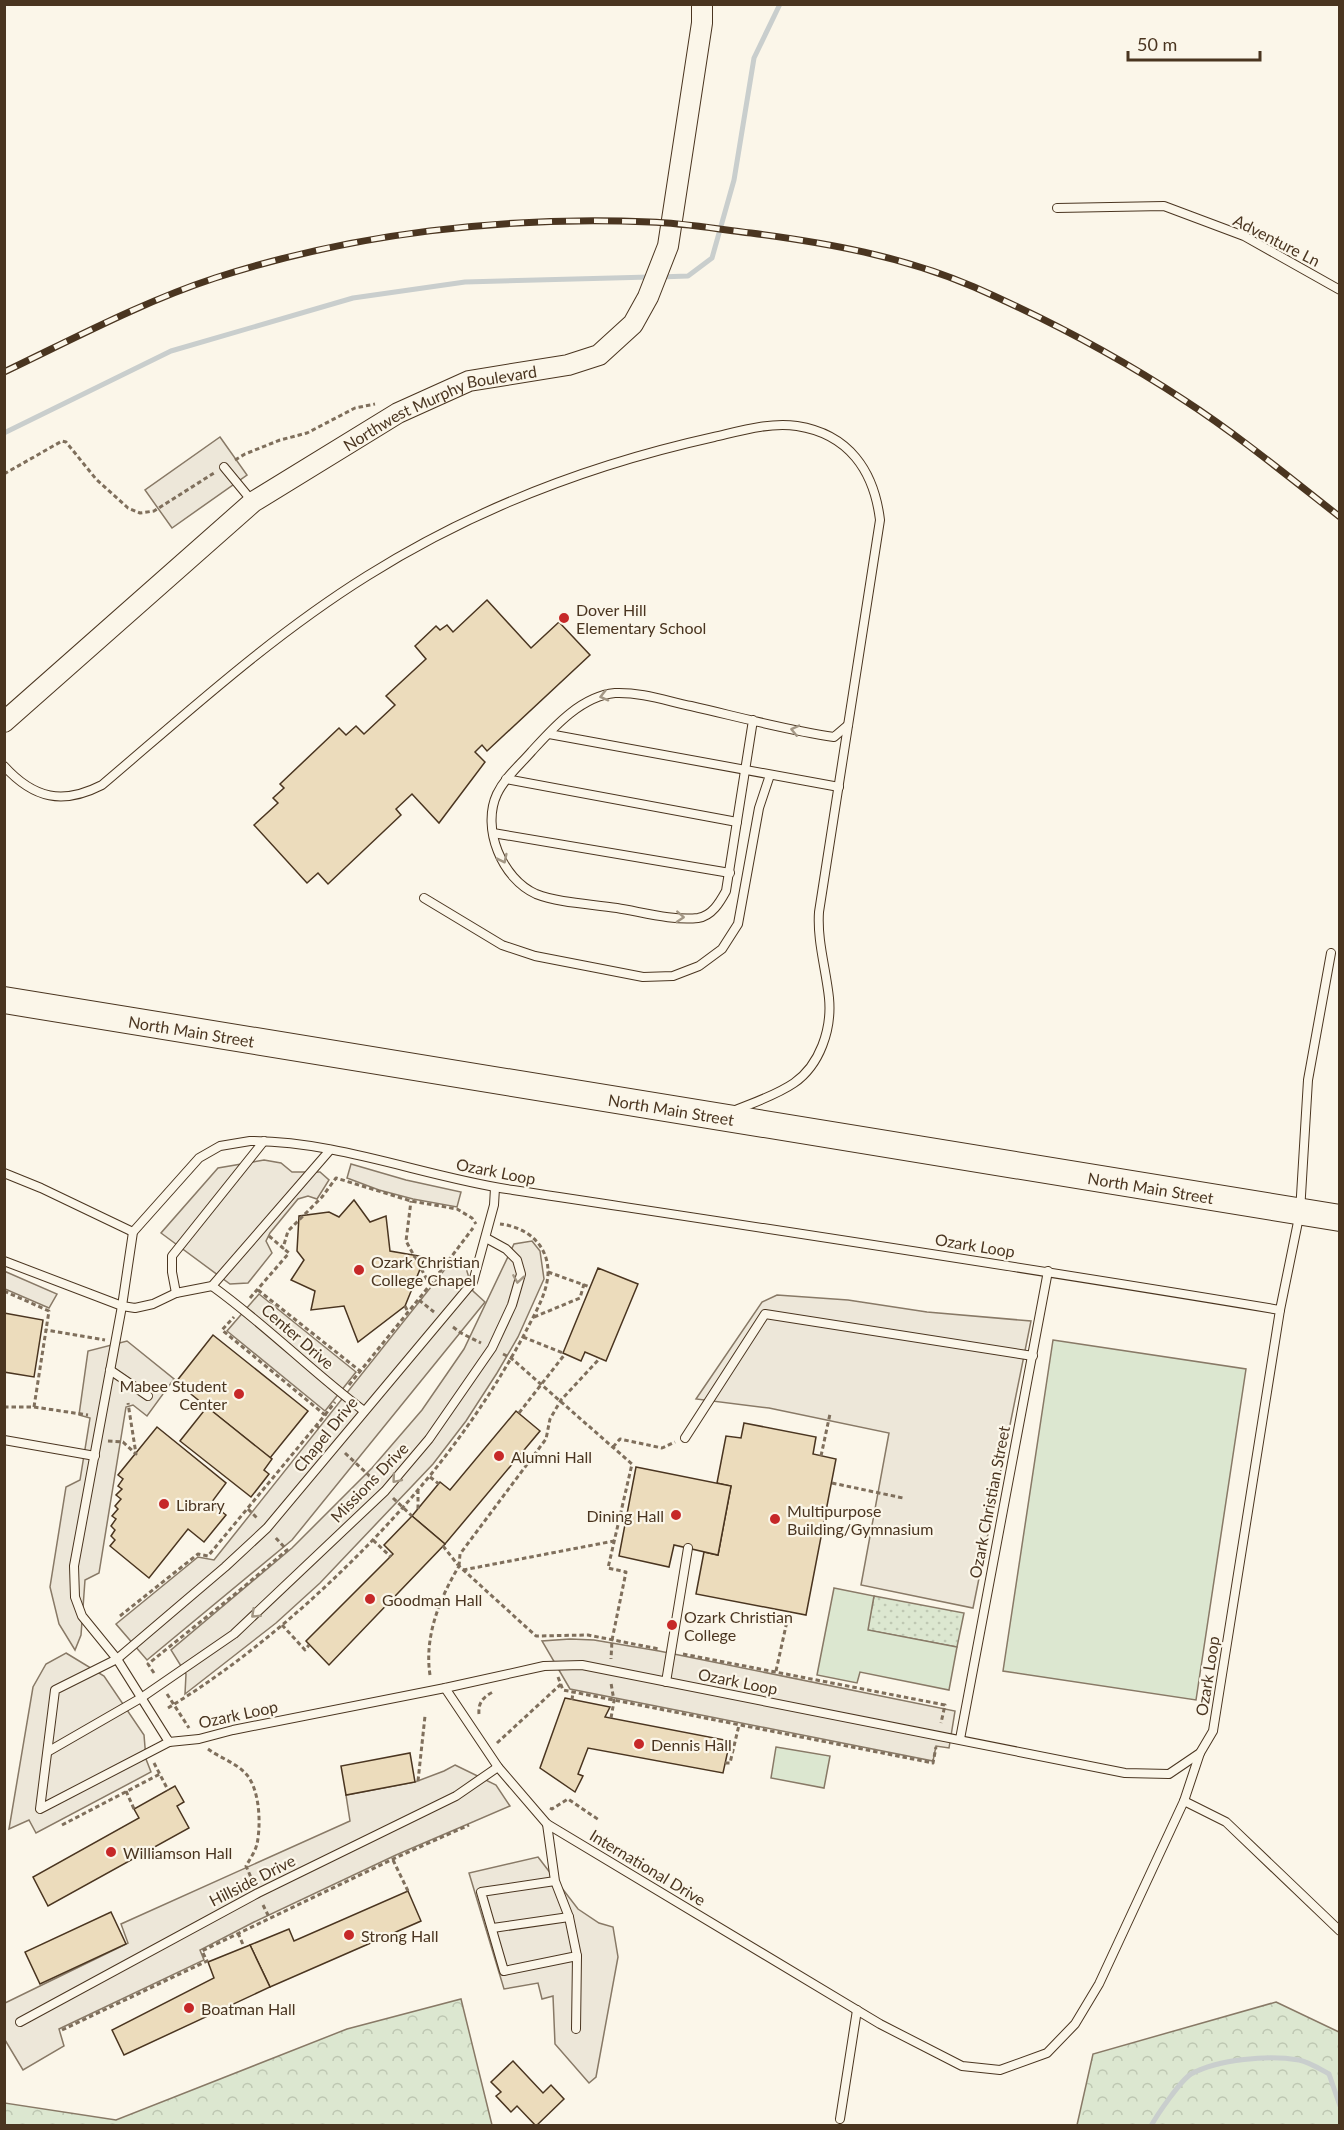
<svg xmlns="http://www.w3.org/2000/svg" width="1344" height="2130" font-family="Lato,sans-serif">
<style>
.forest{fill:url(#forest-crowns);stroke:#887966;stroke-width:1.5}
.park{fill:url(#park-dots);stroke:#887966;stroke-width:1.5}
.pitch{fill:#dce7d0;stroke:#887966;stroke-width:1.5}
.parking{fill:#ede7d9;stroke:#887966;stroke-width:1.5}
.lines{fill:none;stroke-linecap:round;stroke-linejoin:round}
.stream{stroke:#c9cecd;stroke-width:5}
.building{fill:#ecdcbc;stroke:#4a3520;stroke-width:1.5}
.service-casing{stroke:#4a3520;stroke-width:10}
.tertiary-casing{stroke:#4a3520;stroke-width:22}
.primary-casing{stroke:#4a3520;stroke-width:28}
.path{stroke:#7f6f5c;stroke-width:3;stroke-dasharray:4.5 3;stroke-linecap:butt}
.service{stroke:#fbf6e9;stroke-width:8}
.tertiary{stroke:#fbf6e9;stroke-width:20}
.primary{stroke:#fbf6e9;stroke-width:26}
.rail-casing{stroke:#4a3520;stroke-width:7}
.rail{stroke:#fbf6e9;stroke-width:4.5;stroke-dasharray:14;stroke-linecap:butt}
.oneway{stroke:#a29684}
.poi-dot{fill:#c62828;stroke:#fbf6e9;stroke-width:2}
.labels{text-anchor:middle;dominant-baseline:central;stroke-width:4.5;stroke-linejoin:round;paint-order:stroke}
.street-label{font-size:16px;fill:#4a3520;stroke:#fbf6e9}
.poi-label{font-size:16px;fill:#4a3520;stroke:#fbf6e9;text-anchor:start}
</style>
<defs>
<pattern id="forest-crowns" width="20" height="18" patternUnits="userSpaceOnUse" patternTransform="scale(1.5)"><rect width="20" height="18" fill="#dce7d0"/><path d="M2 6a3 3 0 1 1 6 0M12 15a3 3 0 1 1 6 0" fill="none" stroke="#bec7b2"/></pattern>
<pattern id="park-dots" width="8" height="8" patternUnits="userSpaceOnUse" patternTransform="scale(1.5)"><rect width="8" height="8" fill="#dce7d0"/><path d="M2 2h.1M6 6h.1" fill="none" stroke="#bec7b2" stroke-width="1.8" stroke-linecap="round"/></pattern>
</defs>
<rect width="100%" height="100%" fill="#fbf6e9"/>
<g class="forest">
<polygon points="461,1999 492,2125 5,2125 5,2103 116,2120 347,2029"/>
<polygon points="1276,2002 1339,2032 1339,2125 1077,2125 1093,2054"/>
</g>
<polygon class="park" points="874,1596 964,1613 957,1647 867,1630"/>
<g class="pitch">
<polygon points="1053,1340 1246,1369 1196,1700 1003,1671"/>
<polygon points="834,1588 874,1596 868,1630 957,1647 949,1690 860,1672 857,1683 817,1675"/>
<polygon points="776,1747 830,1756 824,1788 771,1778"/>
</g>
<g class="parking">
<polygon points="220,437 247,475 172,528 145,490"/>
<polygon points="264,1160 281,1163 292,1172 320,1172 329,1180 317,1199 308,1196 298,1199 270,1233 266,1241 272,1253 248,1283 230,1284 161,1233 218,1168"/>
<polygon points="351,1164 406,1180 461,1192 457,1207 413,1199 379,1190 347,1178"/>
<polygon points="532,1241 540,1251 544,1279 518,1337 497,1373 466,1421 433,1464 320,1583 276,1623 185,1694 186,1674 171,1650 292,1548 372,1468 422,1410 464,1349 514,1244"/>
<polygon points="454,1258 466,1268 473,1291 485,1302 292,1540 147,1660 116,1624 198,1557 214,1560"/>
<polygon points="4,1271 57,1294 49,1308 5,1289"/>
<polygon points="259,1294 356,1372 325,1411 227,1331"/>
<polygon points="777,1295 848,1300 927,1312 1031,1321 973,1608 861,1585 889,1433 769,1408 696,1399 762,1302"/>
<polygon points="127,1341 174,1379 147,1416 133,1405 126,1407 99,1573 85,1580 81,1635 75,1650 59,1624 50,1587 66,1487 80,1480 90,1418 79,1415 88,1351"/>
<polygon points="570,1639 594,1640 659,1651 955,1711 949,1748 936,1746 933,1761 570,1689 542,1641"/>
<polygon points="66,1653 104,1676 144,1735 146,1759 151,1772 36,1833 29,1820 9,1829 33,1687 46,1664"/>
<polygon points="455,1765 496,1785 510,1806 396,1855 254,1922 200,1950 204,1960 59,2029 64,2046 23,2070 5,2040 5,2003 128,1943 121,1924 350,1821 346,1795 415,1782 444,1771"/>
<polygon points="538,1857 578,1909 599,1923 613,1927 618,1957 596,2077 589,2083 555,2044 553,1996 542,1999 538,1983 504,1989 469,1873"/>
</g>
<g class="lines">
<g class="stream">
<polyline points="659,277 688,276 712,258 734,180 754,58 780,4"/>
<polyline points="4,433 171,351 353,298 465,282 650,277"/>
<path d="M1151,2126c6,-11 30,-46 40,-52 28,-15 77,-19 108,-14 10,2 21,9 30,14l11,32"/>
</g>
</g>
<g class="building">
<polygon points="487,600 531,648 559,622 590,655 487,751 482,745 475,752 485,762 439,823 412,794 396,809 401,815 328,884 318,873 307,883 254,825 278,803 273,798 284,788 280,784 339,728 346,735 356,726 364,734 395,705 386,696 426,659 415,646 436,626 440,630 447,625 453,632"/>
<polygon points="354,1200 370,1222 386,1216 390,1251 425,1257 405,1306 358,1342 344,1306 311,1310 315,1291 291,1280 304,1260 297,1251 299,1216 329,1212 339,1217"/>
<polygon points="598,1268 638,1284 606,1361 585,1352 581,1361 563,1353"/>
<polygon points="4,1313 43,1320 34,1377 4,1372"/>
<polygon points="213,1335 308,1411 270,1458 176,1382"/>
<polygon points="207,1407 272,1459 264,1470 269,1474 251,1497 180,1441"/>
<polygon points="516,1411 540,1431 445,1544 412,1516 440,1482 450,1490"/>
<polygon points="744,1423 816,1437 813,1454 836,1459 806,1615 696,1594 704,1552 718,1555 731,1486 717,1483 726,1436 741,1438"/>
<polygon points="157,1427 226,1483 211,1503 226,1515 204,1542 188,1529 149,1578 110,1546 115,1540 111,1536 115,1530 111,1526 116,1519 112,1516 118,1509 115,1506 121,1499 116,1495 122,1489 118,1486 123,1479 118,1475"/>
<polygon points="636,1467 731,1486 718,1555 674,1545 669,1567 619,1556"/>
<polygon points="412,1516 445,1544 329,1665 306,1641 393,1554 384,1545"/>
<polygon points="565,1698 610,1707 605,1717 730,1741 723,1773 588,1748 578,1774 583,1776 575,1792 540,1768"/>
<polygon points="410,1753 415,1782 346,1795 341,1766"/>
<polygon points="175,1786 184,1802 177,1806 189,1828 48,1906 33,1877 139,1818 134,1809"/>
<polygon points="408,1891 421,1921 270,1987 250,1945 289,1929 294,1941"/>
<polygon points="111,1912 126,1944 40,1984 25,1952"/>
<polygon points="250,1945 270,1987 124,2055 112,2030 214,1978 208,1962"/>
<polygon points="513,2061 543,2093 551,2085 564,2099 536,2126 517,2106 511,2112 496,2096 501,2092 491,2082"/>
</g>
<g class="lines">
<g class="service-casing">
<g id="service">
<polyline points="1057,208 1164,206 1244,236 1340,290"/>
<polyline points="224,467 252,501"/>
<path d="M753,720l-27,171c-6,11 -14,25 -28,27 -26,3 -56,-6 -81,-10 -25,-4 -58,-5 -81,-14 -34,-15 -55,-66 -39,-100 8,-17 23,-29 35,-43 21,-23 49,-55 83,-58 26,-1 52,8 76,13 48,11 95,24 143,31l14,-12"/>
<polyline points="549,734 839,787"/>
<path d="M4,766c30,33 59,39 98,19 86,-73 169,-149 265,-209 105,-66 225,-112 347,-139 26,-6 55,-15 83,-11 52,8 77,45 83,94l-61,392c-2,29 7,57 10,86 3,31 -9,67 -35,85 -19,13 -42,20 -63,29"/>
<polyline points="506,779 737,822"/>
<polyline points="493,833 730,873"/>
<polyline points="424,898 502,945 535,956 643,977 673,976 699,966 722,949 738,924 759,808 770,775"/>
<path d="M250,1141c89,0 175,36 263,49 256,39 511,77 767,120l-67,421 -13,22 -31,21 -44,-1 -543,-108 -38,1 -99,22 -212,42 -34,9 -30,3 -52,-83 -35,-43 -7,-19 -1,-31 48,-260 11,-74 66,-74 21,-12z"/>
<polyline points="4,1173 41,1188 133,1232"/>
<polyline points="4,1261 122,1306 135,1308 153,1304 176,1293 212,1286 330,1150"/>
<path d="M212,1286c53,38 99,85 152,125"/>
<polyline points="176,1293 172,1272 172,1256 264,1141"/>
<polyline points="1280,1310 1300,1212 1308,1080 1331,953"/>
<polyline points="110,1370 148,1396"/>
<polyline points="685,1438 765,1314 1033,1356"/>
<polyline points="4,1440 95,1456"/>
<polyline points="666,1682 688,1548"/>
<polyline points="445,1688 498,1767 547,1824 880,2024 962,2066 1000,2070 1047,2053 1075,2024 1099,1984 1184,1801 1200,1753"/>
<polyline points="960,1739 1048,1271"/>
<polyline points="169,1742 40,1809 55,1690 117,1659 225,1567 267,1528 473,1282 494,1205 495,1188"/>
<polyline points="49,1751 141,1698 234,1634 385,1491 429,1439 492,1348 512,1305 521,1274 517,1260 506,1249 486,1238"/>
<polyline points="1184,1801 1226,1822 1340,1931"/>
<polyline points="547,1824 555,1881 569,1917 577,1956 504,1971 481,1892 555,1881"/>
<polyline points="493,1928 569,1917"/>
<polyline points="20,2022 258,1893 456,1796 498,1767"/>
<polyline points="576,2029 577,1956"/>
<polyline points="840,2119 857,2010"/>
</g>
</g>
<g class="tertiary-casing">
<g id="tertiary">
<path id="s1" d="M4,722l249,-220 145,-89 71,-32 99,-16 31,-10 34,-31 15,-27 20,-51 34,-223v-19"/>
</g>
</g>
<g class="primary-casing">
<g id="primary">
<path id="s2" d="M4,1000l1336,218"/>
</g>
</g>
<g class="path">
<polyline points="235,460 245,454 280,440 307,433 355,408 375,404"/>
<polyline points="4,474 62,441 66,442 96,479 128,508 140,513 154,511 214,473"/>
<polyline points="269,1236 283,1248 288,1231 322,1197 336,1178 411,1201 457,1209 472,1218 476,1224"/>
<polyline points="548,1272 590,1287"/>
<polyline points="430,1285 473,1228"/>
<polyline points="258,1290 360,1371"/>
<polyline points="4,1291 49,1311 46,1330"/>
<polyline points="250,1298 289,1253 283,1248"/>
<polyline points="419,1300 434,1312"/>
<polyline points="405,1306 408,1312"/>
<polyline points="534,1317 580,1298 584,1284"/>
<polyline points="453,1327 461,1333 481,1343"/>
<polyline points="523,1337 563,1353"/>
<polyline points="503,1354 511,1358 632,1464 608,1568 626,1572 612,1640 611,1659"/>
<polyline points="349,1385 430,1285 406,1241 411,1201"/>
<polyline points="4,1407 34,1407 46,1330 105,1340"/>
<polyline points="34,1407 88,1415"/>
<polyline points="519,1413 565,1354"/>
<polyline points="325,1415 335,1402"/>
<polyline points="316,1425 327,1436"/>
<polyline points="108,1441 123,1442 136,1454 128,1403"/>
<polyline points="613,1447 620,1439 662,1448 675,1442"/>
<polyline points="345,1453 377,1483"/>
<polyline points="821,1456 830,1414"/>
<polyline points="430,1477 439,1484"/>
<polyline points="832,1483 903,1498"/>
<polyline points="393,1498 412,1516"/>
<polyline points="248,1509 257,1518"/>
<polyline points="418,1509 418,1491"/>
<polyline points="373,1540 391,1557"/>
<polyline points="443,1546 458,1565"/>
<polyline points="459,1566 460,1554 546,1439 550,1419 561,1400 600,1358"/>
<polyline points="463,1570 614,1541"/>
<polyline points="120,1616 198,1554 208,1556 325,1415 222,1330 234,1317"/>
<polyline points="282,1625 305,1650 309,1645"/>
<polyline points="683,1654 945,1705 941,1723"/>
<polyline points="776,1671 789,1612"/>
<polyline points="154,1673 148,1664 240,1590 287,1550 274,1536"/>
<path d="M430,1675c-6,-39 10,-77 29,-109l77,70 52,-1 71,14"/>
<polyline points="558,1677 563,1690 933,1763 936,1747"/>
<polyline points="167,1694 189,1728"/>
<polyline points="572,1700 573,1692"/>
<path d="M168,1708c72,-44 138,-100 197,-160 63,-64 118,-136 160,-215 9,-18 22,-39 23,-59 1,-29 -21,-47 -48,-50"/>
<path d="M479,1714c-1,-11 4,-17 14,-22"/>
<polyline points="611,1718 614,1701 611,1683"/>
<polyline points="497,1743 561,1684"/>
<path d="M208,1749c12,9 29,14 39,26 13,16 14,50 10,69 -2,8 -7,15 -11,22l7,16"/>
<polyline points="154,1763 168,1790"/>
<polyline points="725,1763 730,1763 739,1725"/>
<polyline points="418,1781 425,1716"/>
<polyline points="126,1791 134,1809"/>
<polyline points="550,1808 552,1809 568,1799 599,1820"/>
<polyline points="62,1825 160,1774"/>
<polyline points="393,1860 408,1891"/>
<polyline points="263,1905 269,1917"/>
<polyline points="238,1933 244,1947"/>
<polyline points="62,2030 207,1961 202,1951 393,1859 469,1825"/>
</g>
<use href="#service" class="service"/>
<use href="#tertiary" class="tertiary"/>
<use href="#primary" class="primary"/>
<g class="rail-casing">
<path id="rail" d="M4,372c69,-33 138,-70 211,-94 139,-45 289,-62 435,-56 33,1 67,7 101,11 77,10 151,23 223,54 73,32 143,69 210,113 54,35 105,77 156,117"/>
</g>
<use href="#rail" class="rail"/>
</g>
<defs><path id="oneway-chevron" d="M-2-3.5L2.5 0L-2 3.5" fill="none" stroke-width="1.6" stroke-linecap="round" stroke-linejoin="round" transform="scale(1.5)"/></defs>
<g class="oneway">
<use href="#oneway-chevron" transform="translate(604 696) rotate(166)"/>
<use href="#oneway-chevron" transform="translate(795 730) rotate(-167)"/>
<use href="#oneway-chevron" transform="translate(503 859) rotate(64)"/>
<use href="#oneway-chevron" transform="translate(680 917) rotate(3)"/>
<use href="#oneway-chevron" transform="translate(518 1279) rotate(99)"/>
<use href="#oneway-chevron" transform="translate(396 1479) rotate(130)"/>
<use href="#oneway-chevron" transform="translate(255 1614) rotate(137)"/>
</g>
<g class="poi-dot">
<circle cx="564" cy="618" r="6"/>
<circle cx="359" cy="1270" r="6"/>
<circle cx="239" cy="1394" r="6"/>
<circle cx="499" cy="1456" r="6"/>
<circle cx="164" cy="1504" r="6"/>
<circle cx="676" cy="1515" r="6"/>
<circle cx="775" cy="1519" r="6"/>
<circle cx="370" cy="1599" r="6"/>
<circle cx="672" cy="1625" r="6"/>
<circle cx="639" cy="1744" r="6"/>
<circle cx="111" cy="1852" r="6"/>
<circle cx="349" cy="1935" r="6"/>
<circle cx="189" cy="2008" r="6"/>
</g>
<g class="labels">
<g class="street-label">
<text transform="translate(1277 240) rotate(27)">Adventure Ln</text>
<text stroke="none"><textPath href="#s1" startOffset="544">Northwest Murphy Boulevard</textPath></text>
<text stroke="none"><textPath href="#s2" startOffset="190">North Main Street</textPath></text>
<text stroke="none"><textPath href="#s2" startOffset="676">North Main Street</textPath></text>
<text transform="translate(496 1171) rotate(11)">Ozark Loop</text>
<text stroke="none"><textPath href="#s2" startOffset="1162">North Main Street</textPath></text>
<text transform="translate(975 1245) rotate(9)">Ozark Loop</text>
<text transform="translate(298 1336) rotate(41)">Center Drive</text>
<text transform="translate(325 1434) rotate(-51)">Chapel Drive</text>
<text transform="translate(369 1482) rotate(-46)">Missions Drive</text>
<text transform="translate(989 1502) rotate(-79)">Ozark Christian Street</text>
<text transform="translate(1207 1676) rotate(-81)">Ozark Loop</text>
<text transform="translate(738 1681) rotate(11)">Ozark Loop</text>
<text transform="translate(238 1714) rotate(-12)">Ozark Loop</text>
<text transform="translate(648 1867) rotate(31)">International Drive</text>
<text transform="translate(252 1880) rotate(-27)">Hillside Drive</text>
</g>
<g class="poi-label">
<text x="576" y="609">Dover Hill<tspan x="576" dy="18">Elementary School</tspan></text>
<text x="371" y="1261">Ozark Christian<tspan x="371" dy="18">College Chapel</tspan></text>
<text x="227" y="1385" text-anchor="end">Mabee Student<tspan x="227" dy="18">Center</tspan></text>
<text x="511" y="1456">Alumni Hall</text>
<text x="176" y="1504">Library</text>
<text x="787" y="1510">Multipurpose<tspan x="787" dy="18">Building/Gymnasium</tspan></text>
<text x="664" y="1515" text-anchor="end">Dining Hall</text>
<text x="382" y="1599">Goodman Hall</text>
<text x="684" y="1616">Ozark Christian<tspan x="684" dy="18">College</tspan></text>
<text x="651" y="1744">Dennis Hall</text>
<text x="123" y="1852">Williamson Hall</text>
<text x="361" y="1935">Strong Hall</text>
<text x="201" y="2008">Boatman Hall</text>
</g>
</g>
<rect width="1344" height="2130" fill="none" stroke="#4a3520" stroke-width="12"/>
<path d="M1128 51v9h132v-9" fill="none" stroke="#4a3520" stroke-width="3"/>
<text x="1137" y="51" font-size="18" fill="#4a3520" stroke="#fbf6e9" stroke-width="4.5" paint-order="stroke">50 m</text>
</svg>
